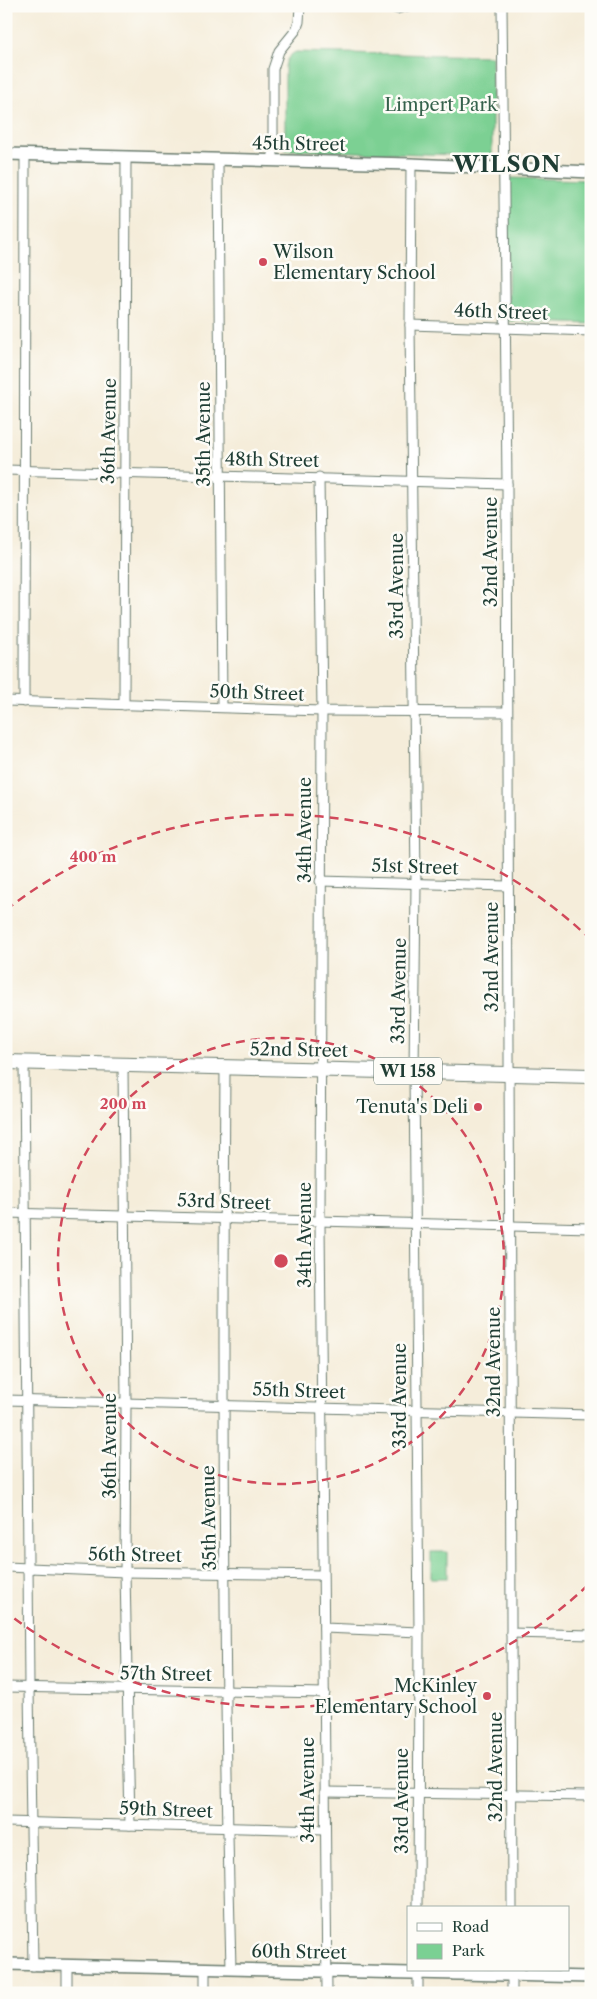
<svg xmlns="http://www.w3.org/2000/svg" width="597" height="1999" font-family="'Libre Caslon Text',serif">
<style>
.green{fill:#7bd093;stroke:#4d8664}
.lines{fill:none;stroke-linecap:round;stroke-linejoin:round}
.minor-casing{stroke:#6a7b6e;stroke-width:11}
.tertiary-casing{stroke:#6a7b6e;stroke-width:14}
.primary-casing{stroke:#6a7b6e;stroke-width:16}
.minor{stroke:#fff;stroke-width:9}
.tertiary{stroke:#fff;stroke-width:11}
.primary{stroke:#fff;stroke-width:14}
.ring{fill:none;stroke:#d1495b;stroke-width:2.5;stroke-dasharray:9 6}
.poi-dot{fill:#d1495b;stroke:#fdfcf7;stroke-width:2}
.labels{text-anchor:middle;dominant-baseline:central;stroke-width:5;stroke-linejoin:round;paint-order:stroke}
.shield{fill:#fdfcf7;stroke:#62766e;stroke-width:1}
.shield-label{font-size:16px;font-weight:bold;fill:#1f3d34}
.park-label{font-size:18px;fill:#36624c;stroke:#fdfcf7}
.street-label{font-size:18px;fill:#1f3d34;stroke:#fdfcf7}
.poi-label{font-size:18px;fill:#1f3d34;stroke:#fdfcf7;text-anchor:end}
.district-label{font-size:22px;font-weight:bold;letter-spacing:1px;fill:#1f3d34;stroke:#fdfcf7}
.centre{fill:#d1495b;stroke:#fdfcf7;stroke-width:2.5}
.ring-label{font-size:15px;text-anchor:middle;font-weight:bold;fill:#d1495b;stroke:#fdfcf7;stroke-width:5;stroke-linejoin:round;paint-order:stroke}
</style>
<rect width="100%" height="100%" fill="#fdfcf7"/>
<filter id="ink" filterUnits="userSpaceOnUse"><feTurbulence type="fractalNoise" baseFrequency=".02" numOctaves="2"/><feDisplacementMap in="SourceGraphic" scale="10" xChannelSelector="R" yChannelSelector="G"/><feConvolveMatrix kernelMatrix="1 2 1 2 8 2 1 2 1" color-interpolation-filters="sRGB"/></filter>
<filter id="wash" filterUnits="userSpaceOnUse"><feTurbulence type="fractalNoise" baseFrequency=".0096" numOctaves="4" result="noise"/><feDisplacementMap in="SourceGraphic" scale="20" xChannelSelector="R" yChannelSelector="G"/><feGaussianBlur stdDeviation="1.12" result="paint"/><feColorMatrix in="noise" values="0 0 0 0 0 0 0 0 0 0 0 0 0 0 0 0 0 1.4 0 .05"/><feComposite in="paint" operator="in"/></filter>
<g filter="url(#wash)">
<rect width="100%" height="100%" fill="#f5edda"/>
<g class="green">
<path d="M296,52l196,4v100l-207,-6v-83c1,-7 4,-12 11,-15z"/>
<polygon points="509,178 591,180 591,324 508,321"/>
<rect x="431" y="1552" width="16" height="26"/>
</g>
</g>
<g filter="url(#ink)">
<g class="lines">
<g class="minor-casing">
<g id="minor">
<polyline points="390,6 397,9 408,6"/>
<polyline points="502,6 507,484 512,1908"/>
<polyline points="218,160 222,707"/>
<polyline points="273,161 273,69 279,51 296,30 299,22 300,6"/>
<polyline points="411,164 410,325 416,883 414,1072 419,1632 418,1908"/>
<polyline points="410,325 591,331"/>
<polyline points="6,470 507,484"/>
<polyline points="319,477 322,711 320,1222 327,1993"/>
<polyline points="6,701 322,711 507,712"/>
<polyline points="24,702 25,154"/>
<polyline points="124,705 126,157"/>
<polyline points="320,881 508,886"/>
<polyline points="24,1063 29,1688 33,1966"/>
<polyline points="123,1066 126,1403 125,1572 130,1825"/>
<path d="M225,1067c-2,300 -2,601 6,901"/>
<polyline points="6,1213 591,1228"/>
<polyline points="6,1400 591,1415"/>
<polyline points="6,1567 125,1572 322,1575"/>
<polyline points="324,1628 419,1632"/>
<polyline points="511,1633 591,1635"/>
<polyline points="6,1687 325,1693"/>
<polyline points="325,1792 591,1796"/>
<polyline points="6,1822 324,1830"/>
<polyline points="67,1967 67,1993"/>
<polyline points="205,1968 205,1993"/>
<polyline points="418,1970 418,1993"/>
<polyline points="512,1970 512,1993"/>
</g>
</g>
<g class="tertiary-casing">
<g id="tertiary">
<polyline points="6,154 411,164 591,172"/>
<polyline points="6,1964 591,1977"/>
</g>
</g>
<g class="primary-casing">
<polyline id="primary" points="6,1062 591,1076"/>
</g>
<use href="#minor" class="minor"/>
<use href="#tertiary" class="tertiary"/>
<use href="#primary" class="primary"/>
</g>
</g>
<g class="ring">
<circle cx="281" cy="1261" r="223"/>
<path d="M588 1585A446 446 0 0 1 6 1612M6 910A446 446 0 0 1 588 937"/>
</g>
<g class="poi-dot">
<circle cx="263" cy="262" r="5"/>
<circle cx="478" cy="1107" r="5"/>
<circle cx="487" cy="1696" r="5"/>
</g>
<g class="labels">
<rect class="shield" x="374" y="1057.5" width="68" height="27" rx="4"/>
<g class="shield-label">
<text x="408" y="1071">WI 158</text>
</g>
<g class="park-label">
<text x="441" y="105">Limpert Park</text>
</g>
<g class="street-label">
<text transform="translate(299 144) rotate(1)">45th Street</text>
<text transform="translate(501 312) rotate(2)">46th Street</text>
<text transform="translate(109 431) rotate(-89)">36th Avenue</text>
<text transform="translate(204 434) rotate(-90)">35th Avenue</text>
<text transform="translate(272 460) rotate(1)">48th Street</text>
<text transform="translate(491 552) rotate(-90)">32nd Avenue</text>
<text transform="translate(397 586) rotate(-90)">33rd Avenue</text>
<text transform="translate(257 693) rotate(2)">50th Street</text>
<text transform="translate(305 830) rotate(-90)">34th Avenue</text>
<text transform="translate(415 867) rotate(2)">51st Street</text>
<text transform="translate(492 957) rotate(-90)">32nd Avenue</text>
<text transform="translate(399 991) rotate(-89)">33rd Avenue</text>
<text transform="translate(299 1050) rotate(1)">52nd Street</text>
<text transform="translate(224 1202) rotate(2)">53rd Street</text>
<text transform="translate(305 1235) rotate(-90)">34th Avenue</text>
<text transform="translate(494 1362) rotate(-90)">32nd Avenue</text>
<text transform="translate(299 1391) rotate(2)">55th Street</text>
<text transform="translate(400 1396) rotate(-90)">33rd Avenue</text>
<text transform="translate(110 1446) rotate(-90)">36th Avenue</text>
<text transform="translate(209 1518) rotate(-91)">35th Avenue</text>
<text transform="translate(135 1555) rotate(1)">56th Street</text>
<text transform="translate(166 1674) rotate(1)">57th Street</text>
<text transform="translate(496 1767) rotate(-90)">32nd Avenue</text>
<text transform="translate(308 1790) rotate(-90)">34th Avenue</text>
<text transform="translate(402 1801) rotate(-90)">33rd Avenue</text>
<text transform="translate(166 1810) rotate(2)">59th Street</text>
<text transform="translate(299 1952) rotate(1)">60th Street</text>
</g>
<g class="poi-label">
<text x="273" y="252" text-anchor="start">Wilson<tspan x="273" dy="21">Elementary School</tspan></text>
<text x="468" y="1107">Tenuta's Deli</text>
<text x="477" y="1686">McKinley<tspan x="477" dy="21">Elementary School</tspan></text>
</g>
<g class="district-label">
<text x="507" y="164">WILSON</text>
</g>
</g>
<circle cx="281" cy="1261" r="8" class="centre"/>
<g class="ring-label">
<text x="93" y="862">400 m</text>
<text x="123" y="1109">200 m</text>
</g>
<rect width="597" height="1999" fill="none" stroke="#fdfcf7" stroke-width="25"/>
<rect x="407" y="1906" width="162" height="65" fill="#fdfcf7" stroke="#a4b0a9"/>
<rect x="417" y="1923" width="25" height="8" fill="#ffffff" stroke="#a4b0a9"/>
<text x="452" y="1932" font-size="15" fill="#1f3d34">Road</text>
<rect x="417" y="1944" width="25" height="15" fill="#7bd093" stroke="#a4b0a9"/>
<text x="452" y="1956" font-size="15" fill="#1f3d34">Park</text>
</svg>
